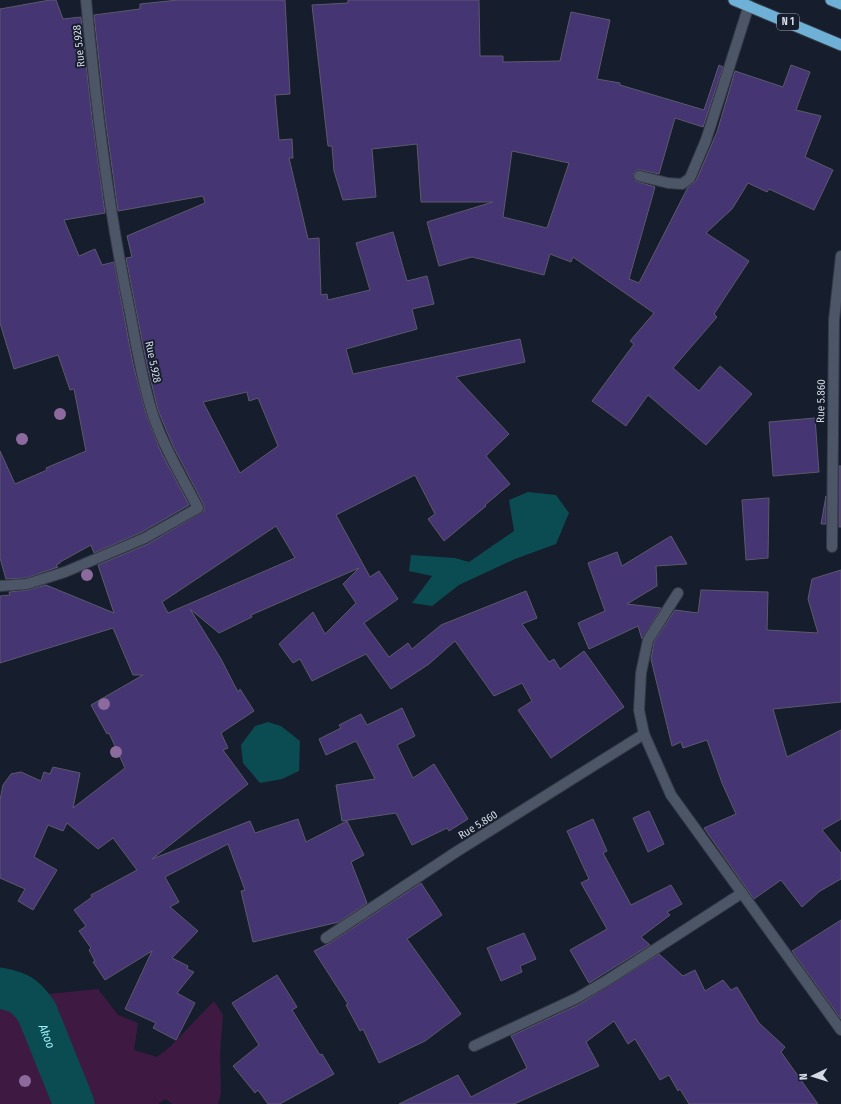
<svg xmlns="http://www.w3.org/2000/svg" width="841" height="1104" font-family="'Fira Sans Condensed',sans-serif">
<style>
.green{fill:#3e1a43}
.water{fill:#0b4c52}
.lines{fill:none;stroke-linecap:round;stroke-linejoin:round}
.river{stroke:#0b4c52;stroke-width:41}
.building{fill:#453572;stroke:#5c596c;fill-rule:evenodd}
.minor-casing{stroke:#353a47;stroke-width:12}
.trunk-casing{stroke:#353a47;stroke-width:13}
.minor{stroke:#4c5667;stroke-width:10}
.trunk{stroke:#6fb0d6;stroke-width:11}
.tree{fill:#8d6a9d}
.labels{text-anchor:middle;dominant-baseline:central;stroke-width:4;stroke-linejoin:round;paint-order:stroke}
.shield{fill:#161e2d;stroke:#9ca2ae;stroke-width:1}
.shield-label{font-size:10px;font-weight:bold;fill:#d5dae5}
.street-label{font-size:11px;fill:#d5dae5;stroke:#161e2d}
.water-label{font-size:12px;font-style:italic;fill:#9feff7;stroke:#161e2d}
</style>
<rect width="100%" height="100%" fill="#161e2d"/>
<polygon class="green" points="98,989 118,1015 138,1023 134,1050 157,1057 170,1047 214,1001 223,1015 220,1053 221,1093 218,1104 172,1104 166,1099 158,1104 0,1104 0,999"/>
<g class="water">
<polygon points="528,492 556,495 569,513 556,544 515,559 459,585 432,606 412,603 432,576 409,571 411,555 455,558 469,562 514,531 509,500"/>
<polygon points="268,722 281,726 300,741 299,771 282,779 260,783 243,763 241,745 255,726"/>
</g>
<g class="lines">
<path class="river" id="s1" d="M0,988c20,4 25,7 37,24l37,92"/>
</g>
<g class="building">
<polygon points="50,0 56,0 63,19 81,17 92,118 105,213 64,220 79,256 95,249 102,265 114,262 133,364 146,414 161,452 189,505 142,532 94,553 91,545 60,562 60,563 56,565 58,567 26,578 6,579 0,558 0,451 15,484 47,470 46,468 86,451 74,389 70,390 58,355 14,369 0,323 0,9"/>
<path d="M178,0h107l5,94 -15,1 4,45 13,-1 1,19h-4l19,81 11,-1 2,57 6,-1 1,6 42,-10 -14,-47 37,-11 14,49 20,-5 7,28 -22,5 5,20 -71,20 7,25 167,-35 5,23 -69,15 53,57 -23,22 24,28 -25,21 1,1 -42,35 -16,-22 7,-5 -20,-39 -79,40 34,62 9,-6 19,28 -34,24 25,34 19,-14 4,6 29,-24 85,-34 11,27 -15,6 27,38 5,-3 6,10 24,-18 40,56 -73,51 -33,-48 14,-9 -10,-18 -28,13 -39,-55 -26,23 -38,25 -25,-35 -54,27 -12,-22 -7,4 -14,-19 34,-32 12,22 31,-31 -13,-19 16,-16 -108,47 1,2 -33,16 -29,-24 31,50 17,33 2,-3 14,22 -33,22 7,15 -5,2 25,34 -96,75 98,-38 5,12 43,-14 8,23 41,-21 17,34 -13,7 16,41 -28,19 -86,20 -12,-51 4,-1 -17,-46 -63,33 14,25 -9,5 28,24 -26,27 16,8 -1,3 7,3 -17,21 18,10 -19,37 -23,-12 3,-5 -31,-14 27,-58 -47,29 -12,-18 2,-1 -6,-11 2,-2 -12,-17 7,-5 -12,-16 18,-13 -1,-2 46,-25 -24,-32 -15,11 -31,-26 -4,8 -15,-6 -14,32 23,13 -24,40 -15,-9 7,-12 -25,-11v-78l3,-15 8,-11 10,-2 20,9 3,-9 6,2 3,-7 27,6 -7,35 52,-40 -16,-35 -2,1 -16,-29 52,-30h-10l-20,-47 -113,35v-67l10,-1 -1,-3 19,-2 18,-5 68,28 -16,-48 50,-21 56,-33v-6l-31,-59 -15,-36 -12,-49 -20,-103 6,-1 -5,-21 78,-33 -2,-7 -85,15 -13,-95 -11,-101 46,-6v-5zM247,392l2,9 9,-3 20,48 -38,27 -37,-71zM276,526l19,32 -127,55 -6,-11z"/>
<path d="M348,0h131l1,56h23v6l57,-1 11,-49 39,8 -13,59 23,4v2l84,25 15,-45 4,2 -20,60 -28,-9 -16,56 -19,-4h-3l-4,4 2,7 20,6 -26,92 10,4 49,-96 8,-6 21,-49 18,-61 48,16 8,-22 19,7 -14,38 25,6 -16,41 28,13 -19,40 -45,-21 -2,3 -19,-9 -16,26 -26,24 43,28 -35,53 3,3 -44,51 26,23 21,-25 32,28 -46,51 -58,-50 -22,31 -34,-25 42,-57 -4,-3 24,-28 -81,-56 -2,5 -21,-8 -6,21 -72,-18 -33,9 -12,-44 66,-20h-72l-4,-58 -45,5 4,48 -33,3 -9,-29 -2,-25h-4l-16,-141 36,-2zM512,151l57,12 -22,65 -44,-11z"/>
<polygon points="815,418 819,472 773,476 769,422"/>
<rect x="839" y="466" width="2" height="61"/>
<polygon points="826,496 826,524 821,524"/>
<polygon points="769,498 768,558 746,560 742,500"/>
<polygon points="671,536 687,564 656,566 657,586 627,604 661,608 642,639 638,626 589,649 578,623 605,611 588,563 617,552 622,566"/>
<polygon points="841,570 841,702 773,709 787,757 841,730 841,819 822,830 841,853 841,879 820,891 802,907 781,880 754,899 704,828 736,814 722,783 707,740 683,748 681,742 672,746 651,659 654,642 675,610 698,613 701,590 768,592 767,630 818,633 808,599 812,579"/>
<polygon points="402,708 415,736 397,745 413,778 434,764 468,819 449,831 447,828 412,845 396,813 342,821 336,785 375,779 356,741 326,755 319,739 341,728 339,725 361,714 367,725"/>
<polygon points="649,811 664,844 648,852 633,818"/>
<polygon points="593,819 607,851 603,853 631,905 671,885 682,904 667,912 670,915 641,937 650,945 589,983 570,950 607,929 581,883 589,879 567,831"/>
<polygon points="421,883 442,915 407,939 461,1014 425,1041 379,1063 363,1029 360,1031 346,1005 348,1004 314,951 330,943"/>
<polygon points="841,920 841,1019 792,951"/>
<polygon points="524,933 536,959 520,966 522,972 501,981 487,948"/>
<polygon points="659,954 683,976 695,970 705,991 723,980 731,990 737,987 759,1023 785,1047 781,1052 818,1104 689,1104 680,1089 678,1091 669,1075 660,1080 635,1039 628,1044 614,1021 586,1042 599,1066 514,1104 399,1104 458,1075 471,1097 527,1068 511,1036 580,1004"/>
<polygon points="277,975 297,1007 292,1010 320,1055 322,1054 334,1074 280,1104 268,1104 258,1090 255,1093 233,1066 259,1045 232,1003"/>
</g>
<g class="lines">
<g class="minor-casing">
<g id="minor">
<polyline points="639,176 668,183 682,184 690,178 706,140 749,5"/>
<polyline points="832,547 834,320 841,256"/>
<path d="M0,586l27,-2 38,-12 80,-34 53,-30c-16,-31 -35,-62 -46,-96 -10,-32 -16,-67 -22,-100 -22,-103 -34,-208 -44,-312"/>
<polyline points="678,593 648,640 641,673 639,710 644,734 671,795 841,1030"/>
<polyline points="326,938 456,852 644,734"/>
<polyline points="474,1046 577,998 606,981 742,893"/>
</g>
</g>
<g class="trunk-casing">
<g id="trunk">
<polyline points="734,0 841,45"/>
<polyline points="831,0 841,4"/>
</g>
</g>
<use href="#minor" class="minor"/>
<use href="#trunk" class="trunk"/>
</g>
<g class="tree">
<circle cx="60" cy="414" r="6"/>
<circle cx="22" cy="439" r="6"/>
<circle cx="87" cy="575" r="6"/>
<circle cx="104" cy="704" r="6"/>
<circle cx="116" cy="752" r="6"/>
<circle cx="25" cy="1081" r="6"/>
</g>
<g class="labels">
<rect class="shield" x="777" y="14" width="22" height="16" rx="3"/>
<g class="shield-label">
<text x="788" y="22">N 1</text>
</g>
<g class="street-label">
<text transform="translate(79 46) rotate(-96)">Rue 5.928</text>
<text transform="translate(153 362) rotate(78)">Rue 5.928</text>
<text transform="translate(821 401) rotate(-89)">Rue 5.860</text>
<text transform="translate(478 825) rotate(-32)">Rue 5.860</text>
</g>
<g class="water-label">
<text stroke="none"><textPath href="#s1" startOffset="72">Akoo</textPath></text>
</g>
</g>
<g transform="translate(813 1076) rotate(266)" stroke="#161e2d" stroke-width="3" paint-order="stroke">
<path d="M0-3L7 15L0 10L-7 15Z" fill="#d5dae5"/>
<text y="-6" font-size="11" font-weight="bold" text-anchor="middle" fill="#d5dae5">N</text>
</g>
</svg>
